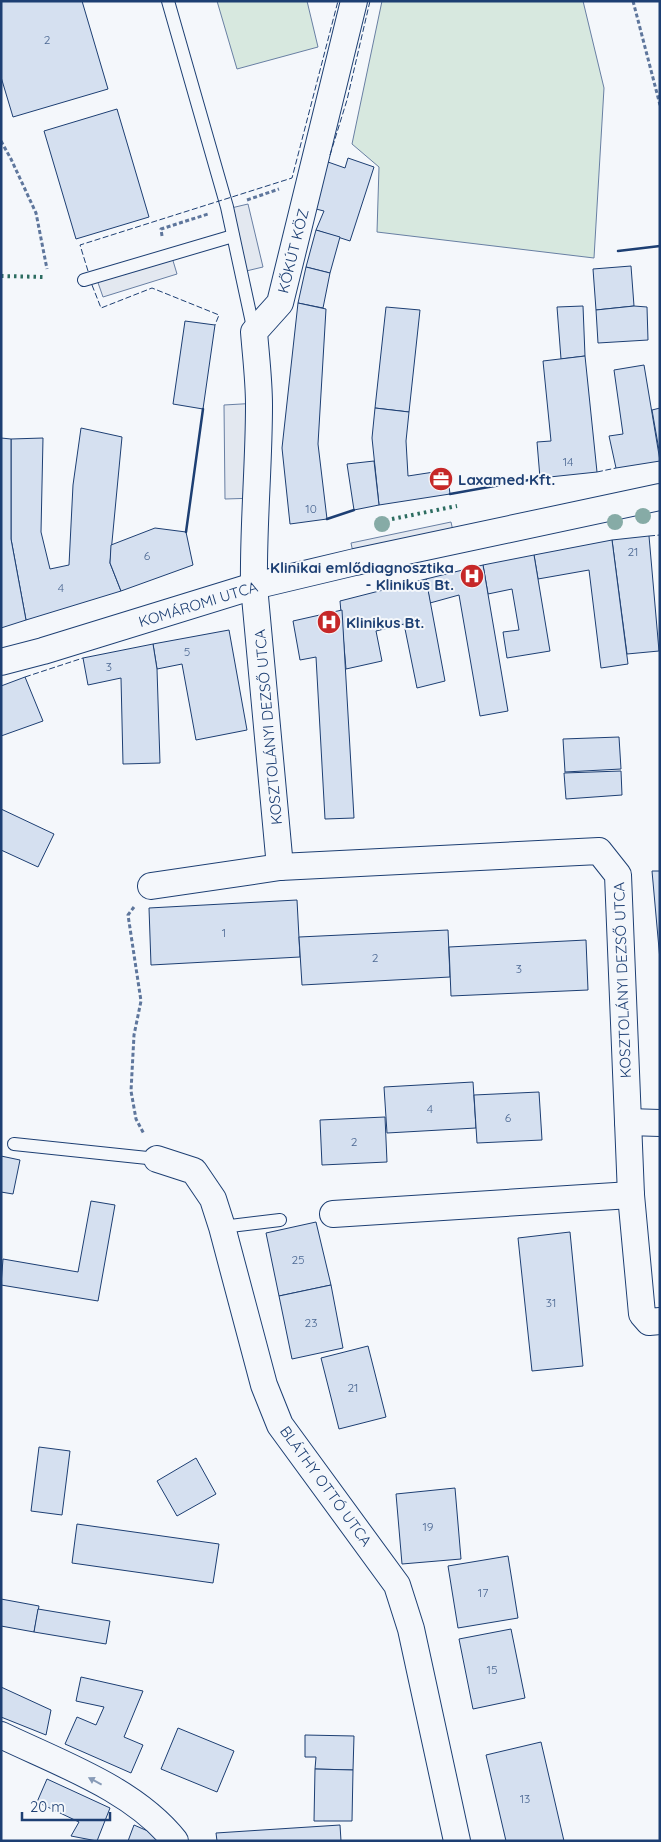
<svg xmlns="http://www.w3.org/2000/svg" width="661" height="1842" font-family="Quicksand,sans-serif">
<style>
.green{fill:#d7e8df;stroke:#687fa3}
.parking{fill:#e3e8f0;stroke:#687fa3}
.building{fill:#d5e0f0;stroke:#1d3f73}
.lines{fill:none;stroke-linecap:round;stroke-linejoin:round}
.service-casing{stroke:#1d3f73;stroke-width:14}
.minor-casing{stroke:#1d3f73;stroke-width:28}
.path{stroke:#5e769c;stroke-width:3;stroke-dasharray:4 2.5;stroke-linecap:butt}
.service{stroke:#f4f7fb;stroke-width:12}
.minor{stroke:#f4f7fb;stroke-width:26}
.hedge{stroke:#2c6c60;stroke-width:4;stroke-dasharray:2.5 4;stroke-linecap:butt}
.fence{stroke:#1d3f73;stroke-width:1;stroke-dasharray:6 2.5;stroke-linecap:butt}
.wall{stroke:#1d3f73;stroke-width:2.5}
.tree{fill:#86aba6}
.oneway{fill:#889bb7}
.labels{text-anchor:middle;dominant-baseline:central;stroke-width:4;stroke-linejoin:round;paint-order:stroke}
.number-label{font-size:12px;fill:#4b6792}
.street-label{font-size:15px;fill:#1d3f73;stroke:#f4f7fb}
.poi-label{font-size:15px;font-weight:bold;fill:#1d3f73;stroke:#f4f7fb;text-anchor:start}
</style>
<rect width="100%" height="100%" fill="#f4f7fb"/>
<g class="green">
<polygon points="217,1 307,1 318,47 237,69"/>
<polygon points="382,1 583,1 604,88 594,258 377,232 379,167 352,144"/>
</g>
<g class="parking">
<polygon points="248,204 263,267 242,272 227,209"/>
<polygon points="171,254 177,274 103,297 96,277"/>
<polygon points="259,403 257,498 225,499 224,405"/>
<polygon points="451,522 455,540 355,562 351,543"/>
</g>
<g class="building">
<polygon points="1,1 82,1 108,89 13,117 1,77"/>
<polygon points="117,109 149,217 76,239 44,131"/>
<polygon points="348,158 374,167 350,241 316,230 324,211 312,208 328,162 345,168"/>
<polygon points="316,230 340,237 330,273 306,267"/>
<polygon points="631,266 634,306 596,310 593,269"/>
<polygon points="306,267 330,273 323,308 298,303"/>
<polygon points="298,303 326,309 318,444 327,519 290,524 282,448"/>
<polygon points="583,306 585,356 561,359 557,307"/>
<polygon points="634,306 647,307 648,340 598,343 596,310"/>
<polygon points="386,307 420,310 409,412 375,408"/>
<polygon points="185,321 215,325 203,409 173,404"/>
<polygon points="585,356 597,472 540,478 537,442 551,441 543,361"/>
<polygon points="644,365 660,461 616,468 609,436 623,434 614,370"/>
<polygon points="375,408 409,412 406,441 408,476 447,470 450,494 379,505 372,438"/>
<polygon points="660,408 660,456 652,410"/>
<polygon points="81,428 122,437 110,563 121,591 26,620 11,539 11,439 43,438 41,532 50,569 69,565 73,485"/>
<polygon points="1,438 11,439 11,539 26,620 1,628"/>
<polygon points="374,461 379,505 354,510 347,464"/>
<polygon points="155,528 186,532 193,565 121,591 110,563 111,545"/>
<polygon points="649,536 659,651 627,654 612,540"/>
<polygon points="612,540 628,664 601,668 589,570 538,579 534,555"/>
<polygon points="534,555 550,651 507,658 503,632 519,630 512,589 488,594 483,565"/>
<polygon points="483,565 508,711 480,716 459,595 430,603 426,579"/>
<polygon points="426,579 445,681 417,688 404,624 376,631 382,661 346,669 340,601"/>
<polygon points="342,610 354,818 325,819 316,657 300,660 293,621"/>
<polygon points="229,630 247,730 196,740 182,664 157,669 153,644"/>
<polygon points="153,644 157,669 160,763 123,764 121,678 88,685 83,658"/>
<polygon points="25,677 43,721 1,736 1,686"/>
<polygon points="619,737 621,769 565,772 563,739"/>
<polygon points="621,771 622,795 566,799 564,773"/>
<polygon points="1,809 54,834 38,867 1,850"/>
<polygon points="652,871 660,871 660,960"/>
<polygon points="297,900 300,957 151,965 149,908"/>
<polygon points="448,930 450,977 302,985 299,937"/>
<polygon points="586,940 588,990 451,996 449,947"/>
<polygon points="473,1082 476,1128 387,1133 384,1087"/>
<polygon points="539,1092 542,1140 477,1143 474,1095"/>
<polygon points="385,1117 387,1162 322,1165 320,1120"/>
<polygon points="1,1156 20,1160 13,1194 1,1192"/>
<polygon points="91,1201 115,1205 98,1301 1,1285 3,1259 78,1272"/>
<polygon points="316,1222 331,1285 279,1296 266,1233"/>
<polygon points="570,1232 583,1366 532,1371 518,1238"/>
<polygon points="331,1285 343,1348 292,1359 279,1296"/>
<polygon points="368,1346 386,1417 339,1429 321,1358"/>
<polygon points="39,1447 70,1451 62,1515 31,1511"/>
<polygon points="196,1458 216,1494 177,1516 157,1481"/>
<polygon points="455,1488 461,1559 402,1564 396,1494"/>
<polygon points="77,1524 219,1544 213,1583 72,1563"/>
<polygon points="508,1556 518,1618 458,1628 448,1566"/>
<polygon points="1,1599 39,1606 34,1632 1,1626"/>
<polygon points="38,1609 110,1621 106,1644 34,1632"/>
<polygon points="511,1629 525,1698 473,1709 459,1639"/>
<polygon points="81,1677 143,1691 124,1737 143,1745 131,1773 65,1744 77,1717 96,1725 104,1707 76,1701"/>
<polygon points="1,1687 51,1710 46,1735 1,1717"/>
<polygon points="178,1728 234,1751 217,1792 161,1769"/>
<polygon points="305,1735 354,1736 353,1770 315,1769 316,1757 305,1757"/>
<polygon points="541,1742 564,1841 506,1841 486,1755"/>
<polygon points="315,1769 353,1770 352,1821 314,1821"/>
<polygon points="47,1779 110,1808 97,1841 71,1836 79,1822 37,1802"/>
<polygon points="134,1825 157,1835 162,1841 128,1841"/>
<polygon points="340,1825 341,1841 217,1841 216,1833"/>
</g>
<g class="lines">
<g class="service-casing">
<g id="service">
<polyline points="168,1 227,207 254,332"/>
<polyline points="84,280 233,236"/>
<polyline points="14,1144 157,1159"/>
<polyline points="222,1227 280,1220"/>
</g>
</g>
<g class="minor-casing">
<g id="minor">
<polyline points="1,662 43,651 254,586 355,562 660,497"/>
<path d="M280,867l-26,-281c-1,-60 5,-120 5,-181 0,-24 -3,-48 -5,-73l26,-29 74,-302"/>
<polyline points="151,886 280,867 599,851 618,875 631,1195 642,1314 649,1322 660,1321"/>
<polyline points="628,1122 660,1123"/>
<polyline points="157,1159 194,1171 213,1199 222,1227 264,1385 280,1425 397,1585 411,1629 457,1841"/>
<polyline points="333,1214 631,1195"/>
<path d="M1,1735c58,28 133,54 174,106"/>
</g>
</g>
<g class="path">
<polyline points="633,1 660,105"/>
<polyline points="1,141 11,159 36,213 47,269"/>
<polyline points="247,200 279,189"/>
<polyline points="162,236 161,229 208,214"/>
<polyline points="134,907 128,915 141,1001 134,1035 131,1091 136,1119 144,1134"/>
</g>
<use href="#service" class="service"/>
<use href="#minor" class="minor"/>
<g class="hedge">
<polyline points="1,276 43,277"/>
<polyline points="392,519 457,506"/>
</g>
<g class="fence">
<polyline points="330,155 347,100 370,1"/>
<polyline points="88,271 80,245 292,178 338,1"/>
<polyline points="92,285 101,308 152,288 219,315 215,325"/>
<polyline points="597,472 616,468"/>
<polyline points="649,536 660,535"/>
<polyline points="25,677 83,658"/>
</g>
<g class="wall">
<polyline points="618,251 660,246"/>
<polyline points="450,494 540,478"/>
<polyline points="327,519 354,510"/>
<polyline points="186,532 203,409"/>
</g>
</g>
<g class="tree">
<circle cx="643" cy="516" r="8"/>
<circle cx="615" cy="522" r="8"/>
<circle cx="382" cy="524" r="8"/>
</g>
<defs><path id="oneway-solid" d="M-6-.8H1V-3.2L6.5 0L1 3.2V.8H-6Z" transform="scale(1.25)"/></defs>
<use class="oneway" href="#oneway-solid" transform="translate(95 1781) rotate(-152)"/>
<defs>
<g id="office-disc" transform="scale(1.25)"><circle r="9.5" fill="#c62828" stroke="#f4f7fb"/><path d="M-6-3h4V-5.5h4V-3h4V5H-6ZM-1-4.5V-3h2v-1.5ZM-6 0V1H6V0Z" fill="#fff"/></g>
<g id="hospital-disc" transform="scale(1.25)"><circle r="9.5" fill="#c62828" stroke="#f4f7fb"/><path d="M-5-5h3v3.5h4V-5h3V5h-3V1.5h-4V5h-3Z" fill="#fff"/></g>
</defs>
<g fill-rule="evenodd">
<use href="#office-disc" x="441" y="479"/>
<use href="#hospital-disc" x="472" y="576"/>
<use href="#hospital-disc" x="329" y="622"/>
</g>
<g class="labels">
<g class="number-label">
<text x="47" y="39">2</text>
<text x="568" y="461">14</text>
<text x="311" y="508">10</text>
<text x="633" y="551">21</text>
<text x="147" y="555">6</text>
<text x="61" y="587">4</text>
<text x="187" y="651">5</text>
<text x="109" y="666">3</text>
<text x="224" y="932">1</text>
<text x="375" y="957">2</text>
<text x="519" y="968">3</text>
<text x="430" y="1108">4</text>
<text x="508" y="1117">6</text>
<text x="354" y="1141">2</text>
<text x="298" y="1259">25</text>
<text x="551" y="1302">31</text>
<text x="311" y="1322">23</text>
<text x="353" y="1387">21</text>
<text x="428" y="1526">19</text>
<text x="483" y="1592">17</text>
<text x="492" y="1669">15</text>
<text x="525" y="1798">13</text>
</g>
<g class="street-label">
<text transform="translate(293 251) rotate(-76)">KŐKÚT KÖZ</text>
<text transform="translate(198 604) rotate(-17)">KOMÁROMI UTCA</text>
<text transform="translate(268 727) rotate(-95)">KOSZTOLÁNYI DEZSŐ UTCA</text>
<text transform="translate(622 980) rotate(-92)">KOSZTOLÁNYI DEZSŐ UTCA</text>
<text transform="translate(326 1486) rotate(54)">BLÁTHY OTTÓ UTCA</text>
</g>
<g class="poi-label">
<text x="458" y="479">Laxamed Kft.</text>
<text x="454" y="567" text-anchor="end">Klinikai emlődiagnosztika<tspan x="454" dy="17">- Klinikus Bt.</tspan></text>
<text x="346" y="622">Klinikus Bt.</text>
</g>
</g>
<rect width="661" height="1842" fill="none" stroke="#1d3f73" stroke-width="5"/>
<path d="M22 1812v8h88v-8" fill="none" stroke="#1d3f73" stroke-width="2.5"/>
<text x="30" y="1812" font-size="15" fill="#1d3f73" stroke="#f4f7fb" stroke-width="4" paint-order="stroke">20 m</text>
</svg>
